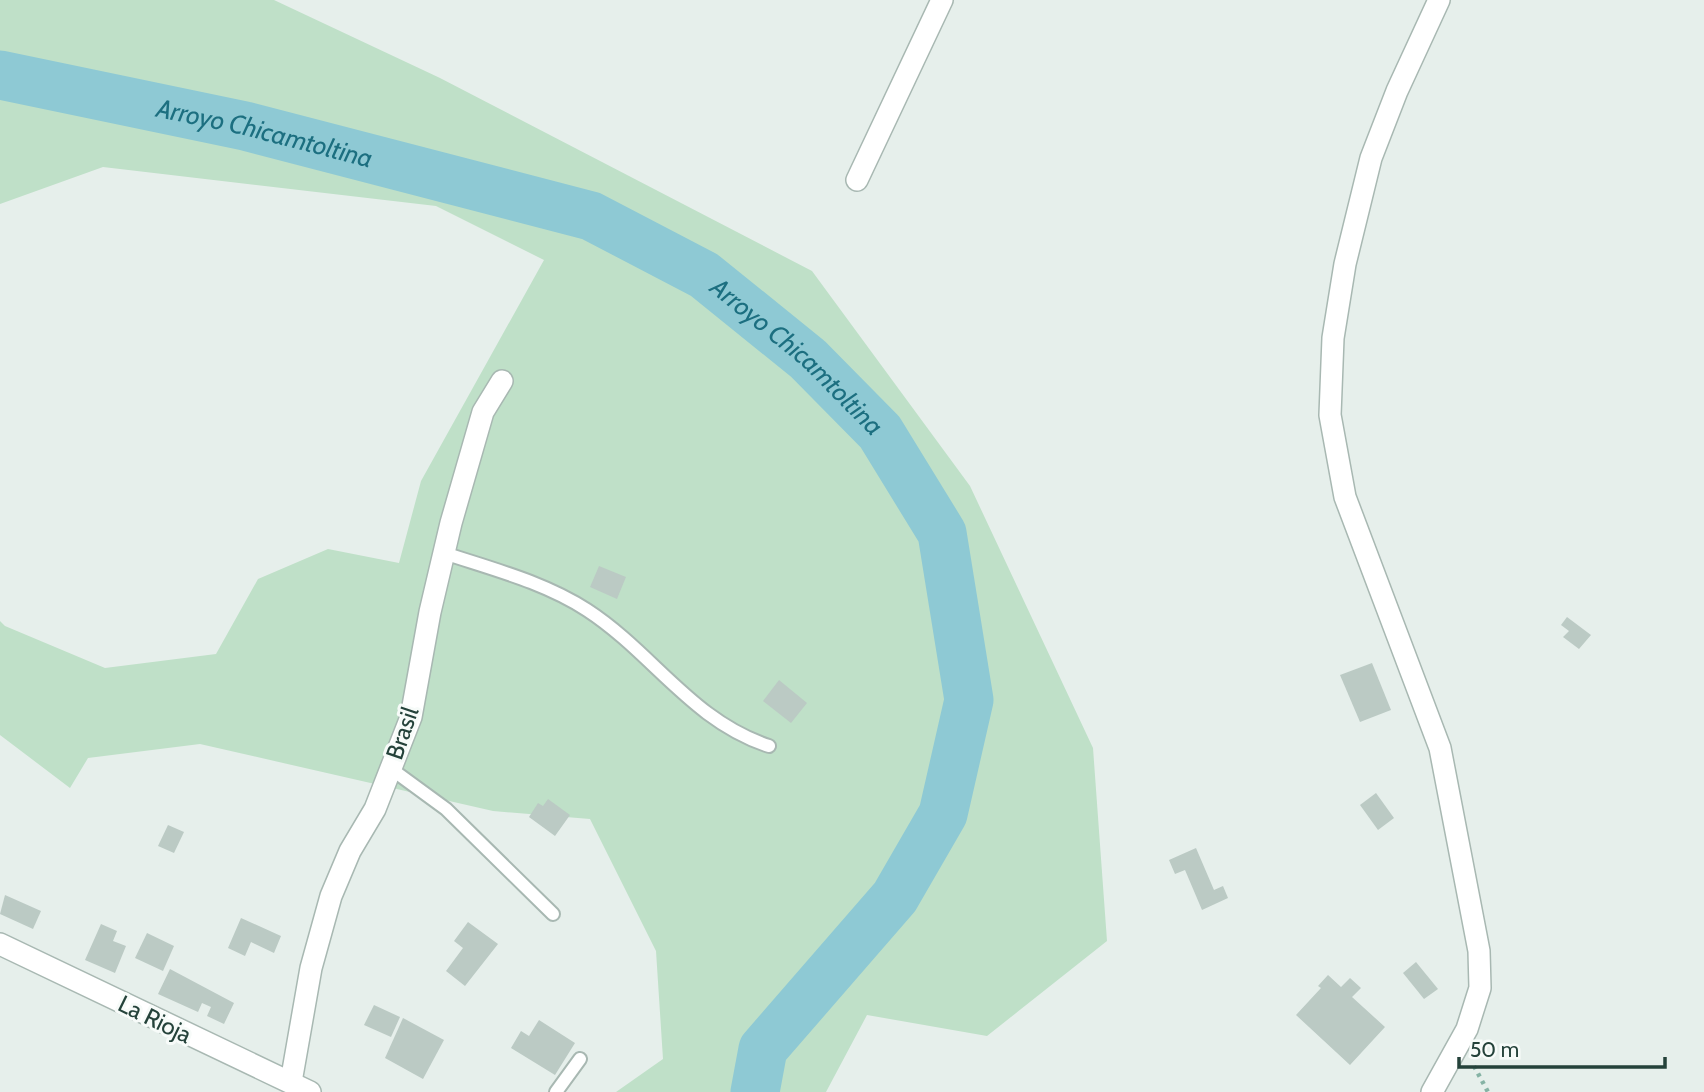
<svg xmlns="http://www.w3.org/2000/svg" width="1704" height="1092" font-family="Cabin,sans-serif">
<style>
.green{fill:#bfe0c8}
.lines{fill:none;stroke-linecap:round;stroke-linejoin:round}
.river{stroke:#8ec9d4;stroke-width:49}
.building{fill:#bbcac4}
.lane-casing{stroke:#a8b8b2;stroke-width:16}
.street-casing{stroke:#a8b8b2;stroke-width:24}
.path{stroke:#86b3a5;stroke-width:4.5;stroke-dasharray:3.5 5;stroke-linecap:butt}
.lane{stroke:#fff;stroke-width:12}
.street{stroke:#fff;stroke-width:21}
.labels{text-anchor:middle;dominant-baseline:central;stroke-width:6;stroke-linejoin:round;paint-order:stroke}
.street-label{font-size:24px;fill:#24423a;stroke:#f7fbf9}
.water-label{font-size:26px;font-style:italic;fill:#1c6f80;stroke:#f7fbf9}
</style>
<rect width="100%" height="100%" fill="#e6efeb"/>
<polygon class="green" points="0,0 274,0 440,78 812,271 970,486 1093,748 1107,941 987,1036 867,1015 826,1092 616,1092 663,1059 656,951 590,819 493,811 200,744 88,758 70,788 0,735 0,621 5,626 105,668 216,654 258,579 328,549 399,563 421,481 544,260 436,206 103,167 0,204"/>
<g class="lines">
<path class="river" id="s1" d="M0,75l245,51 346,90 113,59 104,84 72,73 62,101 27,167 -26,114 -48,83 -132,152 -8,43"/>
</g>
<g class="building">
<polygon points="599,566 626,577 617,599 590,587"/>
<polygon points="1567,617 1591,635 1579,649 1563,637 1569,631 1561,625"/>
<polygon points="1372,663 1391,710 1360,722 1340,675"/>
<polygon points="779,680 807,703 791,723 763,701"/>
<polygon points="1376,793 1394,818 1378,830 1360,805"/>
<polygon points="548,799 570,815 555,836 529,817 538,803 543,806"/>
<polygon points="168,825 184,832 174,853 158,846"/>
<polygon points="1196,848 1214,890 1223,886 1228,898 1202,910 1185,870 1175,874 1169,860"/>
<polygon points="5,895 41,911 33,929 0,914"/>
<polygon points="241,918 281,936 274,953 251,942 245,956 228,948"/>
<polygon points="468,922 498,944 465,986 446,971 463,948 454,941"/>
<polygon points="101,924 117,931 113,941 126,946 115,973 85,960"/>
<polygon points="147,933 174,946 163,971 135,958"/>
<polygon points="1416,962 1438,989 1424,999 1403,973"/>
<polygon points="170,969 234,1003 224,1024 207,1016 211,1007 202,1003 198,1012 158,994"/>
<polygon points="1328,975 1341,987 1350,978 1361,988 1352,997 1385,1027 1350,1065 1296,1015 1321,988 1318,986"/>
<polygon points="374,1005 400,1017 391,1037 364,1025"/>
<polygon points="403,1018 444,1040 423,1079 385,1058"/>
<polygon points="539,1020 575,1043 555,1075 511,1048 521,1031 529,1036"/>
</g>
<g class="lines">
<g class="lane-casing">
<g id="lane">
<path d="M444,553c48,16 100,29 143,57 66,43 105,111 182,136"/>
<polyline points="390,768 446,809 553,914"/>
<polyline points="556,1092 580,1059"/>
</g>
</g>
<g class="street-casing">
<g id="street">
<polyline points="857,180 942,0"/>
<polyline points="0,944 310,1092"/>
<polyline points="291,1082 311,968 331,896 350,851 375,809 411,717 430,612 451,523 483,412 502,381"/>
<polyline points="1432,1092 1467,1029 1480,988 1479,951 1440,748 1345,497 1330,415 1333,338 1345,264 1371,158 1397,91 1439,0"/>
</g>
</g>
<polyline class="path" points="1474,1066 1488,1092"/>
<use href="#lane" class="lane"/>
<use href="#street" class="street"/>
</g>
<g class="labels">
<g class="street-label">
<text transform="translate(402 733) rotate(-71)">Brasil</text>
<text transform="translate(155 1019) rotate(26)">La Rioja</text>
</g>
<g class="water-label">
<text stroke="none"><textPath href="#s1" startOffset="271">Arroyo Chicamtoltina</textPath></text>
<text stroke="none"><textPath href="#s1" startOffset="859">Arroyo Chicamtoltina</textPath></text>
</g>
</g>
<path d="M1459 1057v10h206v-10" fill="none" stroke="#24423a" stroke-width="3.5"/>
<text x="1470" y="1057" font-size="21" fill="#24423a" stroke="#f7fbf9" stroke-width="5" paint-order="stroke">50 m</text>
</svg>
